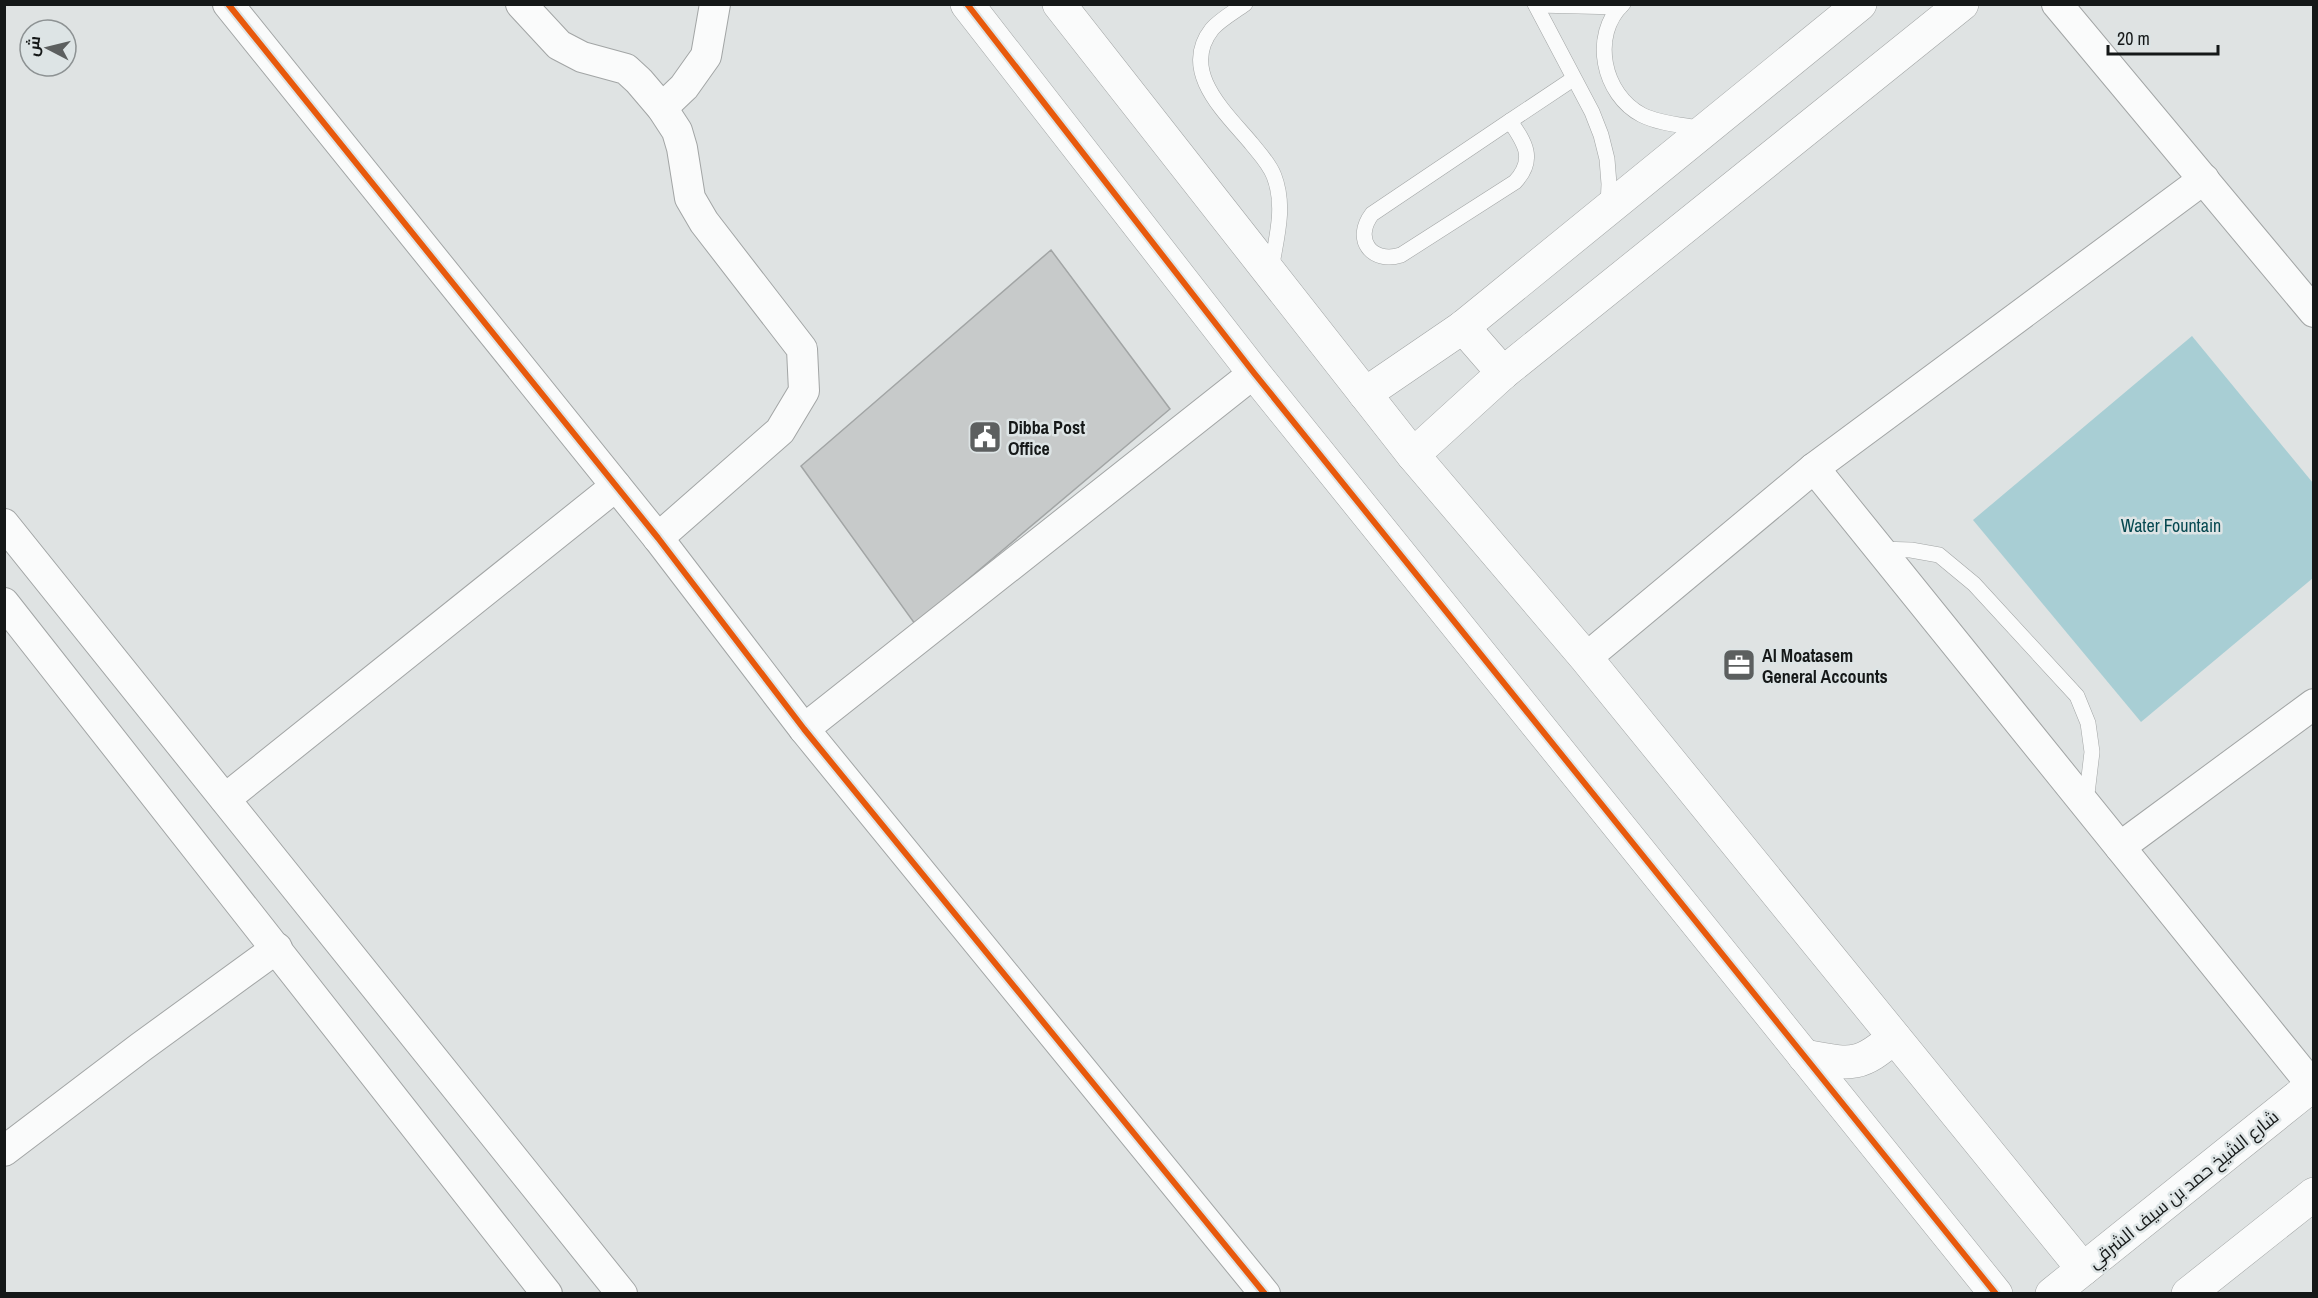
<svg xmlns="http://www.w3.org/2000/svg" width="2318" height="1298" font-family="'Archivo Narrow',Cairo,sans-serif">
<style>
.green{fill:#a8ced4}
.building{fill:#c7caca;stroke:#a2a5a5;stroke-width:1.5}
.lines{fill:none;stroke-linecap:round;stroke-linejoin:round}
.service-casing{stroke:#a2a5a5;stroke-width:16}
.minor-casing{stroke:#a2a5a5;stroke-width:32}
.tertiary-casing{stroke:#a2a5a5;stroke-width:34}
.secondary-casing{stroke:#a2a5a5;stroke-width:34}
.service{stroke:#fafbfb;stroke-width:15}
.minor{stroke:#fafbfb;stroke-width:30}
.tertiary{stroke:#fafbfb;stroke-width:33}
.secondary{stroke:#fafbfb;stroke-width:33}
.cycleway-casing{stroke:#dde4e5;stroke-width:10}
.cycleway{stroke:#e8590c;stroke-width:6}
.labels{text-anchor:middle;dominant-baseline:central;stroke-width:5;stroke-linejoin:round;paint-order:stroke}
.poi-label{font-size:18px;font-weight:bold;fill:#151818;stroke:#dde4e5;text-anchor:start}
.park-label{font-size:18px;fill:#064850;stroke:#dde4e5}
.street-label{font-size:18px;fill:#151818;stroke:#dde4e5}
</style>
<rect width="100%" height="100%" fill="#dfe3e3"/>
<polygon class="green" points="2192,336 2313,483 2313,578 2141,722 1973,520"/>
<polygon class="building" points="1051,250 1170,409 915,624 801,466"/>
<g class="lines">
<g class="service-casing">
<g id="service">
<path d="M1245,4c-11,8 -24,15 -33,25 -33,42 13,83 39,114 8,10 18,20 23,33 12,31 2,63 -3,94"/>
<polyline points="1535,4 1592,112 1601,135 1607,159 1609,184 1608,207"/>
<path d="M1623,4c-33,31 -20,91 19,111 18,9 42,10 62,14"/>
<polyline points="1536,5 1620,7"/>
<path d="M1510,121c15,22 26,38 5,61l-114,73c-30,9 -48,-16 -29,-41z"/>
<polyline points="1510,121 1573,79"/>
<polyline points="1880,549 1911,550 1939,555 1974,584 2077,696 2088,723 2092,752 2086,802"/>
</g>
</g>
<g class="minor-casing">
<g id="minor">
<polyline points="228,4 658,538 804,729 1265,1294"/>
<polyline points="521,4 559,45 582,57 626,69 639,81 662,108 677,131 682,148 690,198 704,222 802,349 804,391 780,431 658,538"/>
<polyline points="2057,4 2314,312"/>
<polyline points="662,108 684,87 706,56 715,4"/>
<polyline points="1814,468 2312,1085"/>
<polyline points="4,524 622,1294"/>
<polyline points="4,603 547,1294"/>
<polyline points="1586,658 1814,468 2204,179"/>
<polyline points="804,729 1254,373"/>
<polyline points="225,799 616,486"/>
<polyline points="2120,847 2314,704"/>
<polyline points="4,1151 141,1047 277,948"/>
</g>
</g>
<g class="tertiary-casing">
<g id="tertiary">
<polyline points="967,4 1254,373 1996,1294"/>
<polyline points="1059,4 1413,455 1586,658 2083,1269"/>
<polyline points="1463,327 1503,373"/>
<polyline points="1365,394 1463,327 1860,4"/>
<polyline points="1413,455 1503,373 1962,4"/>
<path d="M1804,1056c46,8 54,13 90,-19"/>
</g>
</g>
<g class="secondary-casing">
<g id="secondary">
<polyline points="2052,1294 2314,1084"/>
<polyline points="2188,1294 2314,1194"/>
</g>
</g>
<use href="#service" class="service"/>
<use href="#minor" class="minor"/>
<use href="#tertiary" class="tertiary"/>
<use href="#secondary" class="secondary"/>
<g class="cycleway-casing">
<g id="cycleway">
<polyline points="228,4 658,538 804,729 1265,1294"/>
<polyline points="967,4 1254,373 1996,1294"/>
</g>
</g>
<use href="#cycleway" class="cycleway"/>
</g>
<defs>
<g id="civic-square" transform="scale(1.725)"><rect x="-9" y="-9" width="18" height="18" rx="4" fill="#5c5f5f" stroke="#dde4e5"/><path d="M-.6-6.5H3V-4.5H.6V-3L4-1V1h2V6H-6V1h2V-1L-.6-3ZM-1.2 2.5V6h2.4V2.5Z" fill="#fff"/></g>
<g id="office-square" transform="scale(1.725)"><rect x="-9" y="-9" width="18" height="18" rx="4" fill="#5c5f5f" stroke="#dde4e5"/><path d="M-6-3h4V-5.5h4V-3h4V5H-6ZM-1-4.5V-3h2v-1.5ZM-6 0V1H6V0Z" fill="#fff"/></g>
</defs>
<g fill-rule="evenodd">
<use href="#civic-square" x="985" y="437"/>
<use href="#office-square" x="1739" y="665"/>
</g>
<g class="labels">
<g class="poi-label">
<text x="1008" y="427">Dibba Post<tspan x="1008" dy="21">Office</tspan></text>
<text x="1762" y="655">Al Moatasem<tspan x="1762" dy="21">General Accounts</tspan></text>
</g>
<g class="park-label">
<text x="2171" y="525">Water Fountain</text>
</g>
<g class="street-label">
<text transform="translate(2183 1189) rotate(-39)">شارع الشيخ حمد بن سيف الشرقي</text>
</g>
</g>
<rect width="2318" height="1298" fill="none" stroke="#151818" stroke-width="12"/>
<g transform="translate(48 48) rotate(277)"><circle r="28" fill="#dde4e5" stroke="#8d9293" stroke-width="1.5"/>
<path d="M0-4.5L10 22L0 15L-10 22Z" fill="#5c5f5f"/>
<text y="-9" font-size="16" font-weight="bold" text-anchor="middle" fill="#151818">ش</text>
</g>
<path d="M2108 45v9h110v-9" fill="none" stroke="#151818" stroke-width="3"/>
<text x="2117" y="45" font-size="18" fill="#151818" stroke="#dde4e5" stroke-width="4.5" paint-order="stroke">20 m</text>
</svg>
